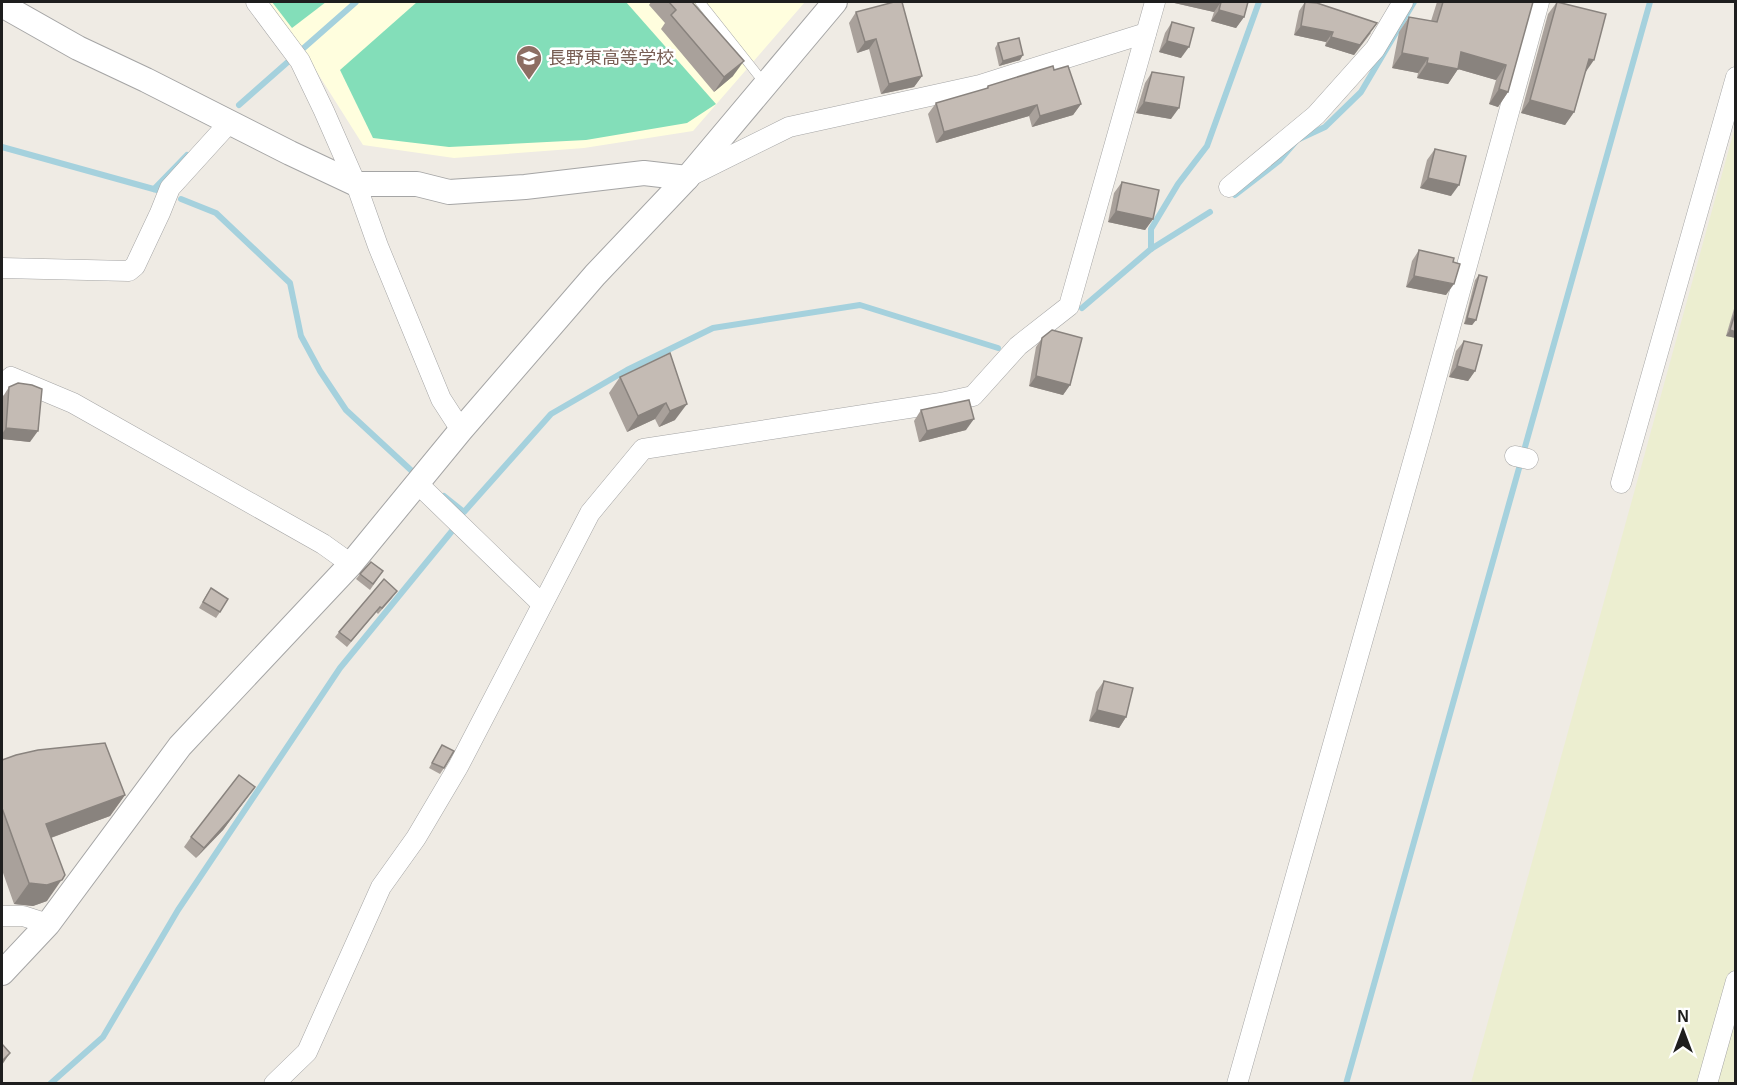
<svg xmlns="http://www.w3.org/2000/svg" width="1737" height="1085" font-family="Arial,'Noto Sans JP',sans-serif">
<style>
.education{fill:#fffede}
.farmland{fill:#eceed0}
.pitch{fill:#83deb9}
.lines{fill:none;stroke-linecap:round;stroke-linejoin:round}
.stream{stroke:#a5d1dd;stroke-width:6}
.service-casing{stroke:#a5a5a5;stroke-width:10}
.minor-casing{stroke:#a5a5a5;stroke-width:21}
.tertiary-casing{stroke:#a5a5a5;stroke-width:26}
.service{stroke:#fff;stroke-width:9}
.minor{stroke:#fff;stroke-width:20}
.tertiary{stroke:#fff;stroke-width:24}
.wall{fill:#a9a19b}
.shaded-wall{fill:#89837e}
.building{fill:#c4bbb4;stroke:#89837e;stroke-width:1.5}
.labels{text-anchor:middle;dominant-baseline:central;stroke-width:5;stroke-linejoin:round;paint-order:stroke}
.education-label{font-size:18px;fill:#785e54;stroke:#fff;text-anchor:start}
</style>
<rect width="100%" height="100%" fill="#efebe4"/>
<polygon class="education" points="266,2 805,2 693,131 584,148 454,158 363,145 308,58"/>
<polygon class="farmland" points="1735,127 1735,1083 1471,1083"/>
<g class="pitch">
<polygon points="272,2 326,2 292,28"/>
<polygon points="417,2 626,2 716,104 687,123 586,140 449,147 373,138 340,70"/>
</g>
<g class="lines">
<g class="stream">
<polyline points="239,105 356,2"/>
<polyline points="2,147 157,190"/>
<polyline points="154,189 187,155"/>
<polyline points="1235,195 1279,161 1297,140 1325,127 1361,92 1414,2"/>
<polyline points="181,199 216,213 290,283 301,336 320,371 346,410 414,473"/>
<polyline points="1151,249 1151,229 1178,184 1207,146 1259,2"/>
<polyline points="1082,308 1151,249 1210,212"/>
<polyline points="444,496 464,512 551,414 627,370 713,328 860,305 998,348"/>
<polyline points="50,1084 103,1037 178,910 340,668 452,531"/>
<polyline points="1346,1084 1650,2"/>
</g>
<g class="service-casing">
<polyline id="service" points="700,2 765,84"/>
</g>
<g class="minor-casing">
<g id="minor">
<polyline points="256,2 300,61 324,111 356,184 378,246 441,399 461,430"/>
<polyline points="690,176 789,127 980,85 1146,33"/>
<polyline points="1229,187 1316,115 1375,49 1403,2"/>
<polyline points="2,268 129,271 135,266 160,213 170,188 229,123"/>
<polyline points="2,386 11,377 73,403 323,544 351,564"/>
<polyline points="1515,456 1528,459"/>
<polyline points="417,483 542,604"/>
<polyline points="1621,483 1736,77"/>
<polyline points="2,916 23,916 48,924"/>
<polyline points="274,1084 307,1052 381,887 416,838 458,767 590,513 643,449 941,403 973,396 1018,346 1069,306 1155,2"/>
<polyline points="1237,1084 1422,430 1539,2"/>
<polyline points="1707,1084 1736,981"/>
</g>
</g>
<g class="tertiary-casing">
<g id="tertiary">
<polyline points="2,5 78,48 146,80 290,153 356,184 417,184 449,192 525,187 644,173 687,178"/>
<polyline points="2,973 48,924 180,746 351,564 461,430 595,275 687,178 835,2"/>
</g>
</g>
<use href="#service" class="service"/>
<use href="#minor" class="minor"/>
<use href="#tertiary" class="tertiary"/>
</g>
<g class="wall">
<polygon points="651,2 692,2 733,76 714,92 661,29 665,23 649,5"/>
<polygon points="1170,2 1248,2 1244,17 1236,28 1211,21 1214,12"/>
<polygon points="1305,2 1371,33 1354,55 1325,46 1326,42 1294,35 1299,11"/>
<polygon points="1437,2 1533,2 1508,92 1498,107 1489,104 1496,80 1458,69 1448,84 1417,78 1418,73 1392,68 1399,32 1409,17 1431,21"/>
<polygon points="1557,2 1585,73 1574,112 1565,125 1521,113 1548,14"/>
<polygon points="856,12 922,76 914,87 881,94 869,49 857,53 849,23"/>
<polygon points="1172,22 1181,58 1159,52 1165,33"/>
<polygon points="998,43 1020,60 999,66 995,48"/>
<polygon points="1054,70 1081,104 1073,115 1032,127 1029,116 936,143 928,114 936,103 986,89 988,86"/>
<polygon points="1152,72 1171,119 1136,113 1145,83"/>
<polygon points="1435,149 1451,196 1420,188 1427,160"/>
<polygon points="1122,182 1153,219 1145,230 1108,222 1114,193"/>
<polygon points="1419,250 1453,262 1446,295 1406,287 1412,261"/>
<polygon points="1479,275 1476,320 1472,325 1464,324 1475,280"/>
<polygon points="1736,302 1736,338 1726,336"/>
<polygon points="1042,338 1070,385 1063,395 1029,386 1036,347"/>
<polygon points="1464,341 1475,371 1468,381 1449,377 1456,351"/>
<polygon points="670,353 675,420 659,427 655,419 627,432 609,393 620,377"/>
<polygon points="9,387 30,442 2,439 2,398"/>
<polygon points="921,410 966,430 919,442 914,421"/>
<polygon points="383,571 370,590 356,579 360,574"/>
<polygon points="207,594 220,612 216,618 199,608"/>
<polygon points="393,597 378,614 376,612 347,647 335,637 339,632"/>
<polygon points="1104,681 1126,717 1119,728 1089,721 1096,692"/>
<polygon points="442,745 444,768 440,774 429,768"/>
<polygon points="2,760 125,795 110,816 51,838 47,901 33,906 14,904 2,870"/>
<polygon points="255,787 223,830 196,858 184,847 191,837"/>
</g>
<g class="shaded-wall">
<polygon points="1170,2 1221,2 1214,12"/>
<polygon points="1219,10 1244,17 1236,28 1211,21"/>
<polygon points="1377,23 1354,55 1325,46 1331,37"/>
<polygon points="1301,26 1333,32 1326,42 1294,35"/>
<polygon points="876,39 869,49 857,53 865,42"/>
<polygon points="1167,41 1189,47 1181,58 1159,52"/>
<polygon points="1461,52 1506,65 1496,80 1458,69 1448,84 1417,78 1427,63"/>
<polygon points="1402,53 1428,58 1418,73 1392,68"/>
<polygon points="1023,55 1020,60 999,66 1003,61"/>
<polygon points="1589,59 1594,60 1585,73"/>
<polygon points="744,61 733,76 714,92 724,77"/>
<polygon points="922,76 914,87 881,94 889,84"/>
<polygon points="1499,89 1508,92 1498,107 1489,104"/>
<polygon points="1530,100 1574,112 1565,125 1521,113"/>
<polygon points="1144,102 1179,108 1171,119 1136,113"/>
<polygon points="1081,104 1073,115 1032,127 1040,116"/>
<polygon points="1037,105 1029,116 936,143 944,132"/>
<polygon points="1428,178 1459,185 1451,196 1420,188"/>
<polygon points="1116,211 1153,219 1145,230 1108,222"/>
<polygon points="1414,276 1454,284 1446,295 1406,287"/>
<polygon points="1467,318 1476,320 1472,325 1464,324"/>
<polygon points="1730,330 1736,332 1736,338 1726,336"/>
<polygon points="1457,366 1475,371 1468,381 1449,377"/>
<polygon points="1036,376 1070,385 1063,395 1029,386"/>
<polygon points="666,403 655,419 627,432 638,416"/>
<polygon points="687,404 675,420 659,427 670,411"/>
<polygon points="974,419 966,430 919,442 927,431"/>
<polygon points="6,428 38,431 30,442 2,439 2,434"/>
<polygon points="1097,710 1126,717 1119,728 1089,721"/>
<polygon points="255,787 223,830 196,858 204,848"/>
<polygon points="125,795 110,816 31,845 46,824"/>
<polygon points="65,875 47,901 33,906 14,904 29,883"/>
<polygon points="10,1053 2,1065 2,1061"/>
</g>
<g class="building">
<polygon points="669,2 692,2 744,61 724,77 671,15 676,10"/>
<polygon points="894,2 902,2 922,76 889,84 876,39 865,42 856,12"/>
<polygon points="1221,2 1248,2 1244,17 1219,10"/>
<polygon points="1305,2 1317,3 1377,23 1360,45 1331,37 1333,32 1301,26"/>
<polygon points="1443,2 1533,2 1508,92 1499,89 1506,65 1461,52 1458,69 1427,63 1428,58 1402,53 1409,17 1437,22"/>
<polygon points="1557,2 1606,14 1594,60 1589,59 1574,112 1530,100"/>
<polygon points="1172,22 1194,28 1189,47 1167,41"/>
<polygon points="1019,38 1023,55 1003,61 998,43"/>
<polygon points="1053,66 1054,70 1068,66 1081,104 1040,116 1037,105 944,132 936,103 988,88 988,86"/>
<polygon points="1152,72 1184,77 1179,108 1144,102"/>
<polygon points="1435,149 1466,156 1459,185 1428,178"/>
<polygon points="1122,182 1159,190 1153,219 1116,211"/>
<polygon points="1419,250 1454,258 1453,262 1460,264 1454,284 1414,276"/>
<polygon points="1479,275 1487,277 1476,320 1467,318"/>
<polygon points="1736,310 1736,332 1730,330"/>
<polygon points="1052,330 1082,338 1070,385 1036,376 1042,338"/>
<polygon points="1464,341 1482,345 1475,371 1457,366"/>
<polygon points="670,353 687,404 670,411 666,403 638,416 620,377"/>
<polygon points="18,383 32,385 42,389 38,431 6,428 9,387"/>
<polygon points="969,400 974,419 927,431 921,410"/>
<polygon points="371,562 383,571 373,584 360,574"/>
<polygon points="384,579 397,591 382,608 380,607 351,641 339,632"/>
<polygon points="211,588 228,599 220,612 203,602"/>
<polygon points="1104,681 1133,688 1126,717 1097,710"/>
<polygon points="105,743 125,795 46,824 65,875 62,880 47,885 29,883 2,808 2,760 16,755 38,750"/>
<polygon points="442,745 454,751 444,768 432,763"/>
<polygon points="239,775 255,787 230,819 204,848 191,837"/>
<polygon points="2,1044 10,1053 2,1061"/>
</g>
<defs>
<g id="school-pin" transform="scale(1.35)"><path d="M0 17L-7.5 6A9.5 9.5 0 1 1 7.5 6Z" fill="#8d6e63" stroke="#fff"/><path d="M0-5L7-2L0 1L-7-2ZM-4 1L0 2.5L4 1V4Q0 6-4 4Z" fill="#fff"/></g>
</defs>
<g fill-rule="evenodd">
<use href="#school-pin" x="529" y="58"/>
</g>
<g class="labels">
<g class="education-label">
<text x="548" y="58">長野東高等学校</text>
</g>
</g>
<rect width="1737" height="1085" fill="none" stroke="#1e1e1e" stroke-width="6"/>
<g transform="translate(1683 1031)" stroke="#ffffff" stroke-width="4.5" paint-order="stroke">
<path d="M0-4.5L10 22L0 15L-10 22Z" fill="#1e1e1e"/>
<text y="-9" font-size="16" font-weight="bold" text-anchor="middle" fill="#1e1e1e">N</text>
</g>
</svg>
